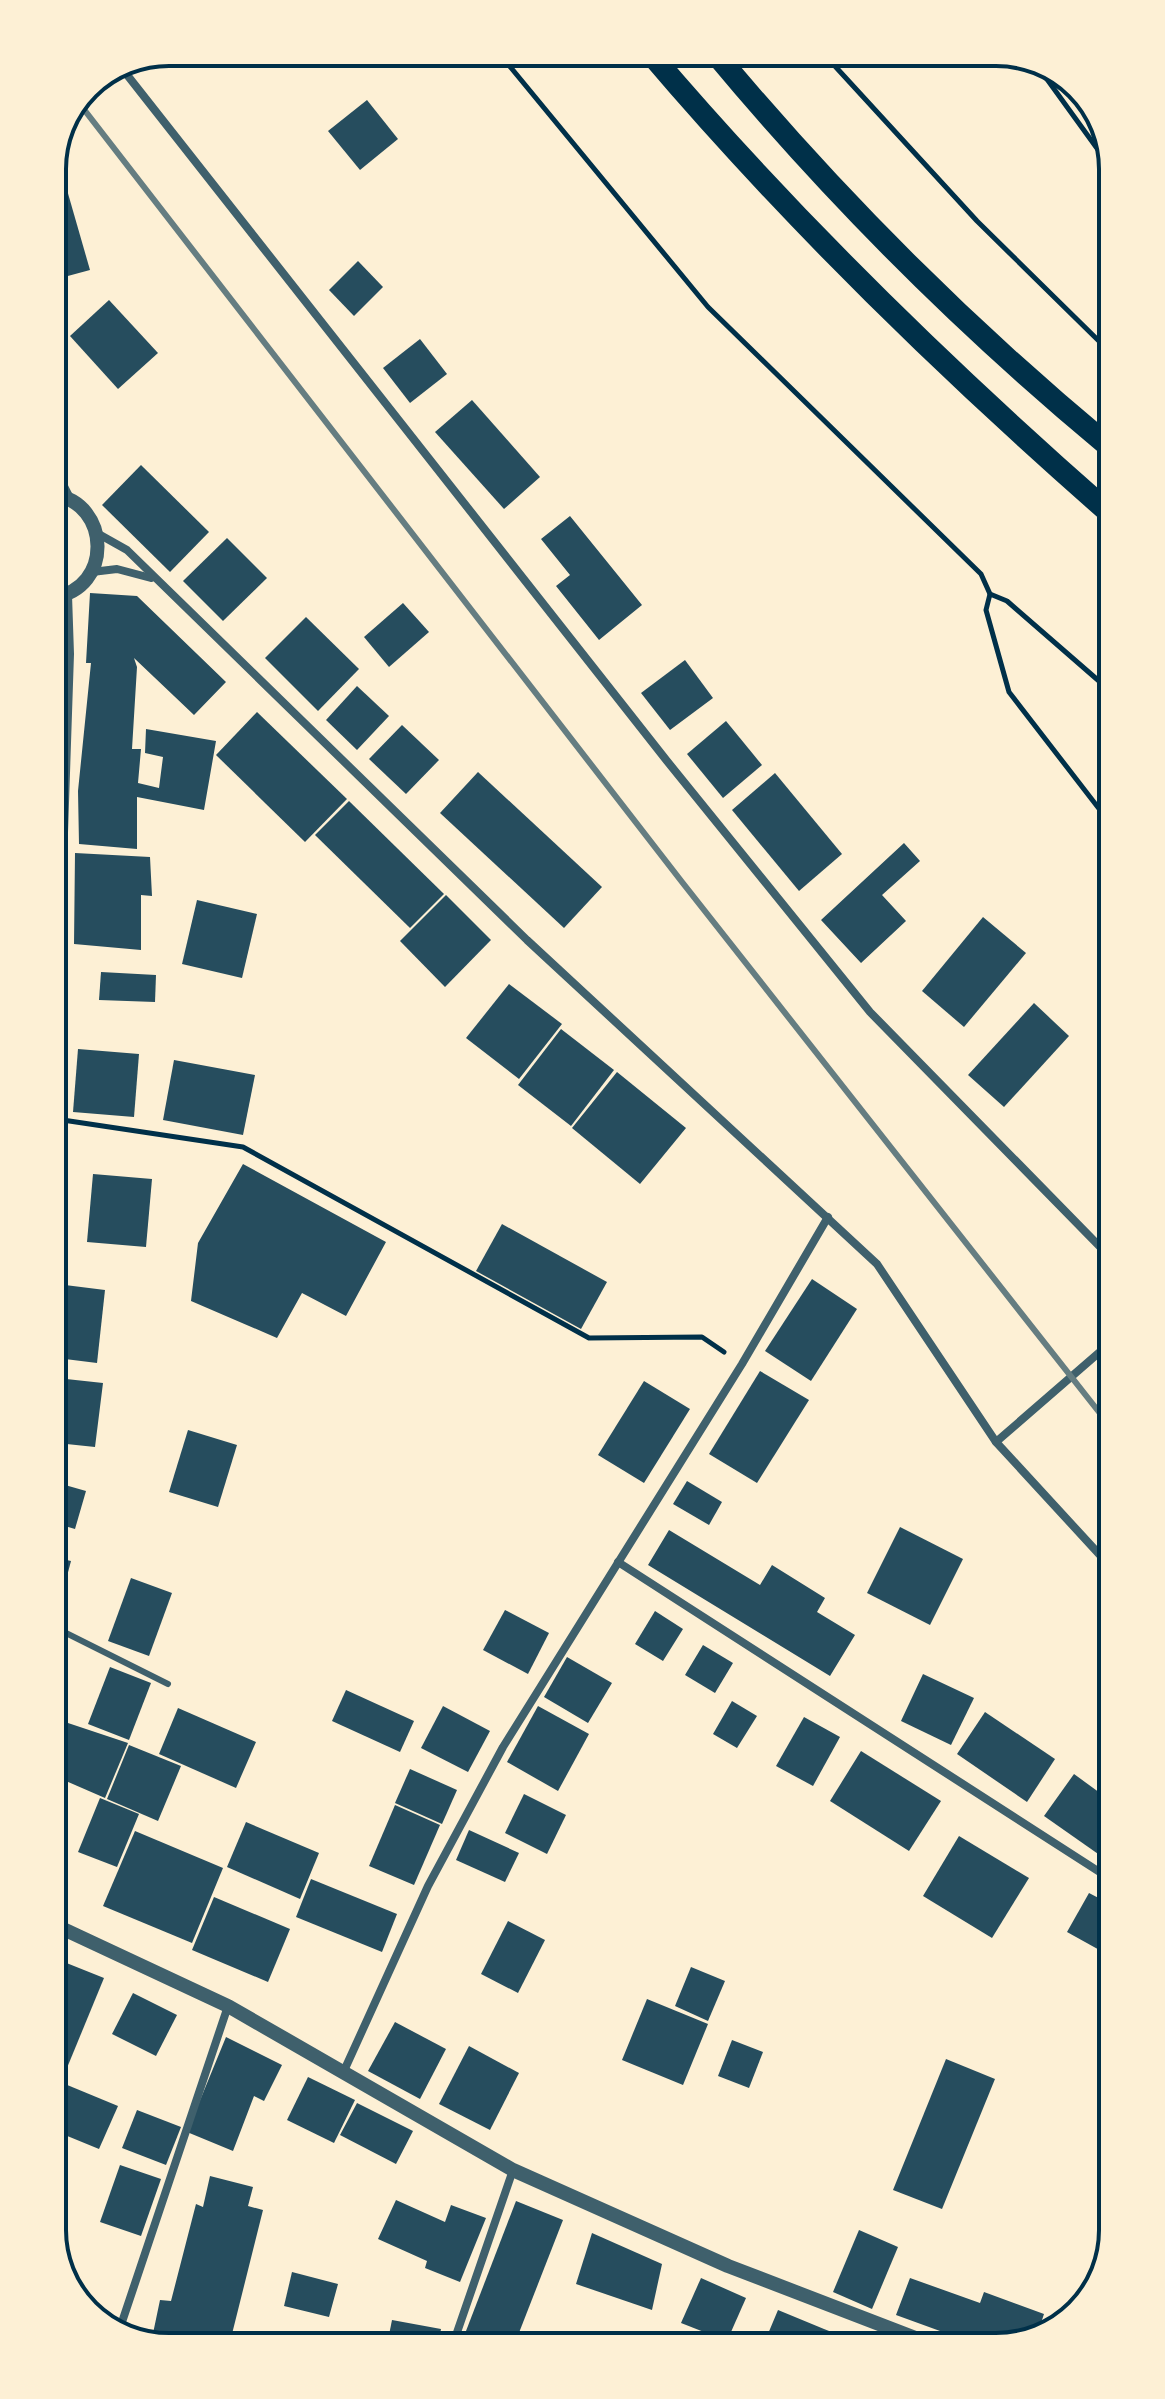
<svg xmlns="http://www.w3.org/2000/svg" width="1165" height="2399" font-family="Cabin,sans-serif">
<style>
.building{fill:#264d5e}
.lines{fill:none;stroke-linecap:round;stroke-linejoin:round}
.path{stroke:#003049;stroke-width:5}
.service{stroke:#3f606c;stroke-width:6}
.minor{stroke:#3f606c;stroke-width:8}
.tertiary{stroke:#3f606c;stroke-width:14}
.trunk{stroke:#003049;stroke-width:22}
.rail{stroke:#657d81;stroke-width:6}
.rim{fill:none;stroke:#003049;stroke-width:4}
</style>
<rect width="100%" height="100%" fill="#fdf0d5"/>
<g class="building">
<polygon points="367,100 398,139 360,170 328,131"/>
<polygon points="65,183 90,270 53,280 52,186"/>
<polygon points="358,261 383,287 354,316 329,290"/>
<polygon points="109,300 158,353 118,389 70,336"/>
<polygon points="420,339 447,374 410,403 383,368"/>
<polygon points="472,400 540,477 504,509 435,432"/>
<polygon points="141,465 209,532 170,572 102,505"/>
<polygon points="570,516 642,605 599,640 556,586 570,575 541,539"/>
<polygon points="227,538 267,578 223,621 183,581"/>
<polygon points="90,593 137,596 226,682 194,715 134,658 137,667 132,749 141,749 138,783 159,788 163,757 145,753 146,729 216,741 204,810 137,797 137,849 79,844 78,791 91,663 86,663"/>
<polygon points="403,603 429,632 389,667 364,637"/>
<polygon points="306,617 359,669 318,711 265,658"/>
<polygon points="685,660 713,698 670,730 641,693"/>
<polygon points="357,686 389,716 357,750 326,720"/>
<polygon points="257,712 347,799 305,842 216,755"/>
<polygon points="726,721 762,765 723,798 687,754"/>
<polygon points="402,725 439,760 406,794 369,759"/>
<polygon points="478,772 602,887 564,928 440,813"/>
<polygon points="775,773 842,854 799,891 732,810"/>
<polygon points="349,801 444,894 410,928 315,835"/>
<polygon points="904,843 920,861 882,895 906,921 861,963 821,920"/>
<polygon points="75,853 150,857 152,896 141,895 141,950 74,944"/>
<polygon points="446,895 491,940 445,987 400,941"/>
<polygon points="197,900 257,914 242,978 182,964"/>
<polygon points="983,917 1026,953 964,1027 922,991"/>
<polygon points="101,972 156,975 155,1002 99,1000"/>
<polygon points="509,984 562,1024 519,1079 466,1038"/>
<polygon points="1034,1003 1069,1036 1004,1107 968,1075"/>
<polygon points="561,1029 614,1070 571,1126 518,1085"/>
<polygon points="78,1049 139,1054 134,1117 73,1112"/>
<polygon points="174,1060 255,1075 243,1135 163,1120"/>
<polygon points="617,1072 686,1128 640,1184 572,1128"/>
<polygon points="243,1164 386,1242 346,1316 302,1293 277,1338 191,1301 198,1243"/>
<polygon points="93,1174 152,1179 146,1247 87,1242"/>
<polygon points="502,1224 607,1282 581,1329 476,1271"/>
<polygon points="812,1279 857,1309 811,1381 765,1351"/>
<polygon points="57,1284 105,1290 97,1363 57,1358"/>
<polygon points="760,1371 809,1400 757,1483 709,1454"/>
<polygon points="57,1378 103,1383 95,1447 57,1443"/>
<polygon points="644,1381 690,1409 644,1483 598,1455"/>
<polygon points="188,1430 237,1445 218,1507 169,1492"/>
<polygon points="687,1481 722,1502 709,1525 673,1504"/>
<polygon points="58,1483 86,1491 75,1529 58,1524"/>
<polygon points="900,1527 963,1559 930,1625 867,1593"/>
<polygon points="669,1530 760,1585 772,1565 825,1598 817,1612 855,1635 830,1676 648,1565"/>
<polygon points="58,1558 71,1561 62,1595 58,1594"/>
<polygon points="131,1578 172,1593 149,1656 108,1641"/>
<polygon points="505,1610 549,1633 528,1674 483,1650"/>
<polygon points="655,1611 683,1629 663,1661 635,1644"/>
<polygon points="703,1645 733,1663 715,1693 685,1675"/>
<polygon points="567,1657 612,1683 588,1723 544,1697"/>
<polygon points="110,1667 151,1683 129,1740 88,1724"/>
<polygon points="923,1674 974,1698 951,1745 901,1721"/>
<polygon points="346,1690 414,1721 400,1752 332,1721"/>
<polygon points="732,1701 757,1716 737,1748 713,1734"/>
<polygon points="443,1706 490,1731 468,1772 421,1748"/>
<polygon points="538,1706 589,1734 558,1791 507,1762"/>
<polygon points="178,1708 256,1742 236,1788 159,1754"/>
<polygon points="985,1712 1055,1759 1027,1802 957,1754"/>
<polygon points="804,1717 840,1737 813,1786 776,1766"/>
<polygon points="59,1720 128,1743 105,1798 59,1778"/>
<polygon points="129,1745 181,1766 158,1821 107,1799"/>
<polygon points="861,1751 941,1801 909,1851 830,1801"/>
<polygon points="410,1769 457,1790 442,1824 395,1803"/>
<polygon points="1074,1774 1111,1801 1111,1863 1044,1816"/>
<polygon points="524,1794 566,1815 547,1854 505,1833"/>
<polygon points="100,1798 139,1814 117,1867 78,1852"/>
<polygon points="395,1805 440,1825 414,1885 369,1866"/>
<polygon points="246,1822 319,1853 300,1899 227,1867"/>
<polygon points="469,1830 519,1853 505,1882 456,1860"/>
<polygon points="135,1831 223,1868 192,1943 103,1906"/>
<polygon points="959,1836 1029,1878 992,1938 923,1896"/>
<polygon points="311,1879 397,1914 382,1952 296,1917"/>
<polygon points="1089,1893 1112,1905 1112,1957 1067,1932"/>
<polygon points="214,1897 290,1929 268,1982 192,1950"/>
<polygon points="508,1921 545,1940 518,1993 481,1974"/>
<polygon points="59,1960 104,1978 62,2080 60,2079"/>
<polygon points="691,1967 725,1981 708,2021 675,2006"/>
<polygon points="133,1993 177,2015 156,2056 112,2034"/>
<polygon points="647,1999 708,2024 683,2085 622,2060"/>
<polygon points="395,2022 446,2049 420,2099 368,2071"/>
<polygon points="226,2037 282,2065 264,2101 254,2096 233,2151 187,2132"/>
<polygon points="732,2040 763,2052 749,2088 718,2076"/>
<polygon points="469,2046 519,2073 490,2130 439,2104"/>
<polygon points="946,2059 995,2079 942,2209 893,2190"/>
<polygon points="308,2077 355,2100 334,2143 287,2120"/>
<polygon points="60,2082 118,2106 99,2149 60,2133"/>
<polygon points="357,2103 413,2131 396,2164 340,2135"/>
<polygon points="137,2110 181,2127 166,2165 122,2148"/>
<polygon points="120,2165 161,2179 141,2236 100,2222"/>
<polygon points="210,2176 253,2187 248,2206 263,2210 229,2346 162,2347 151,2343 160,2300 171,2301 196,2204 203,2207"/>
<polygon points="396,2200 445,2222 451,2205 486,2218 460,2282 425,2268 427,2261 378,2239"/>
<polygon points="516,2201 563,2220 515,2343 461,2344"/>
<polygon points="1113,2222 1113,2230 1104,2261 1098,2259"/>
<polygon points="859,2230 898,2247 872,2309 833,2292"/>
<polygon points="592,2233 662,2264 652,2310 576,2284"/>
<polygon points="292,2272 338,2284 329,2317 284,2306"/>
<polygon points="701,2278 746,2298 727,2341 681,2323"/>
<polygon points="910,2278 980,2303 984,2292 1044,2314 1039,2329 1048,2332 1040,2338 962,2339 896,2315"/>
<polygon points="778,2310 824,2329 852,2340 765,2341"/>
<polygon points="392,2320 441,2329 438,2344 387,2345"/>
</g>
<g class="lines">
<g class="path">
<polyline points="498,52 708,307 981,574 990,594"/>
<polyline points="822,52 977,221 1105,347"/>
<polyline points="1036,64 1104,158"/>
<polyline points="1107,688 1007,601 990,594 986,610 1009,692 1107,819"/>
<polyline points="56,1119 243,1147 589,1338 702,1337 724,1352"/>
</g>
<polyline class="service" points="58,1629 168,1684"/>
<g class="minor">
<polyline points="124,71 667,761 870,1012 1109,1256"/>
<polyline points="95,532 127,550 527,940 877,1264 996,1442 1110,1566"/>
<polyline points="92,572 117,569 151,578"/>
<polyline points="996,1442 1109,1344"/>
<polyline points="618,1562 1112,1880"/>
<polyline points="59,1943 65,1930"/>
<polyline points="343,2073 428,1886 503,1747 742,1364 828,1217"/>
<polyline points="119,2331 228,2006"/>
<polyline points="453,2344 513,2170"/>
</g>
<g class="tertiary">
<polyline points="53,471 66,497"/>
<path d="M54,495c57,8 59,94 0,102"/>
<polyline points="56,981 67,654 65,595"/>
<polyline points="59,1927 228,2006 513,2170 728,2266 918,2339"/>
</g>
<g class="trunk">
<path d="M649,52c140,165 294,315 457,458"/>
<path d="M714,52c118,142 250,274 392,392"/>
</g>
<polyline class="rail" points="79,103 682,882 1110,1426"/>
</g>
<path d="M0 0H1165V2399H0ZM169 66H996A103 103 0 0 1 1099 169V2230A103 103 0 0 1 996 2333H169A103 103 0 0 1 66 2230V169A103 103 0 0 1 169 66Z" fill="#fdf0d5" fill-rule="evenodd"/>
<path class="rim" d="M169 66H996A103 103 0 0 1 1099 169V2230A103 103 0 0 1 996 2333H169A103 103 0 0 1 66 2230V169A103 103 0 0 1 169 66Z"/>
</svg>
